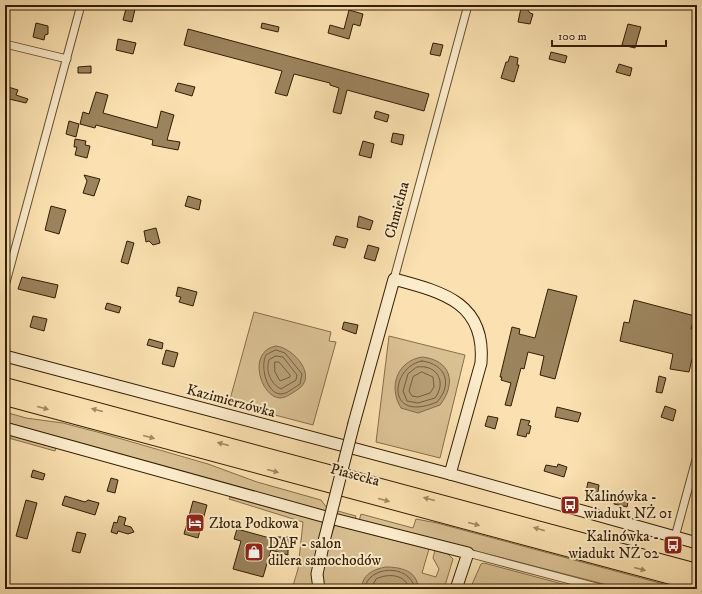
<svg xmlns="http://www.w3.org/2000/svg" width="702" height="594" font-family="'IM FELL DW Pica',serif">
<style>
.green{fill:#d9c093;stroke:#866f4a}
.water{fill:#b79f75;stroke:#826b47}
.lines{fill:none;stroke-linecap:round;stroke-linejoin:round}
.shore{stroke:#755e3b;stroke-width:1}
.building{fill:#9b835d;stroke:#331e01}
.street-casing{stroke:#654f2d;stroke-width:9}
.secondary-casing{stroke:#331e01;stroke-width:13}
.highway-casing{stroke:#331e01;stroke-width:16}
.street{stroke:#fceccc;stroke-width:7}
.secondary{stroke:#fceccc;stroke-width:11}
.highway{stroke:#fbe1b1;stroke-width:14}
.secondary-bridge-casing{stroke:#331e01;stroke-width:13;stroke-linecap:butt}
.secondary-bridge{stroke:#fceccc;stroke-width:11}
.oneway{fill:#a18962}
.labels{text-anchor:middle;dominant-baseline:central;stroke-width:4;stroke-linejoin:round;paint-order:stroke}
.street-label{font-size:15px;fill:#331e01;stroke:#fceccc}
.poi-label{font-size:15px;fill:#331e01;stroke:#fceccc;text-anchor:start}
</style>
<rect width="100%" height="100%" fill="#fbe1b1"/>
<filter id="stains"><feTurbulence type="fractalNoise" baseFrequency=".005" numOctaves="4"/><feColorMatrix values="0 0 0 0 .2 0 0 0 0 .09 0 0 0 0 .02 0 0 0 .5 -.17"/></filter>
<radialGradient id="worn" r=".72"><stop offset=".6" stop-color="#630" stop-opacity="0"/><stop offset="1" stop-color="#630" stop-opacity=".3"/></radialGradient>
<g class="green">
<polygon points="254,312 331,332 329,341 336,342 313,425 229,403"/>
<polygon points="389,336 465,355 440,458 376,442"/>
<polygon points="5,412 26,418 63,423 101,433 208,464 257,482 321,500 327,508 356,516 355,520 5,423"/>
<polygon points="5,434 56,448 55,451 5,437"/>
<polygon points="230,497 323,522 313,565 313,589 292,589 298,569 303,522 229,499"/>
<polygon points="361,514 413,528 416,519 437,523 682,589 623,589 359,521"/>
<path d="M335,525l94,24 -7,24 14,4 3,-8 -6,-11 2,-8 13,4 5,5 -9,30h-121c-2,-23 4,-43 12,-64z"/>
<polygon points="484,563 581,589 470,589 481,564"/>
</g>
<g class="water">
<path d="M276,346c18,2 43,31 21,44 -5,3 -11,8 -17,8 -20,-1 -33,-47 -4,-52z"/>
<path d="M422,357c29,3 35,26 18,48l-22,8 -17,-5c-13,-21 -4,-47 21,-51z"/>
<path d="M386,567c15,0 32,4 32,22h-56c-1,-14 12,-20 24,-22z"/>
</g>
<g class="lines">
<g class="shore">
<path d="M276,350l9,3 17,21 -2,10c-5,3 -13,10 -19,10 -15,0 -21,-29 -15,-39z"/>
<path d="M276,356l7,1 14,18 -1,5 -15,9c-10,-5 -16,-18 -12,-29z"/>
<path d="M422,361c24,3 31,23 15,41 -53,22 -46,-36 -15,-41z"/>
<polygon points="275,362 279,362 290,375 290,377 280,381 275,372"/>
<path d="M417,367c20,-3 30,15 18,31l-17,5 -11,-2 -4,-10 5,-17z"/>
<polygon points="422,372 433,377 434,387 430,393 418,397 412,396 409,391 413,377"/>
<path d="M365,589c1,-23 45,-27 50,0"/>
<path d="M371,589l5,-10c12,-6 30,-5 33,10"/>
</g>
</g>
<g class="building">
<polygon points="127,5 136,5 132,22 123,20"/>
<polygon points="521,8 527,9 530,13 533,14 530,24 518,22"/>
<polygon points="349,10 363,14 360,26 353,24 349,39 328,33 330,25 344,29"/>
<polygon points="36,23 48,26 48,34 45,35 44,40 33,37"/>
<polygon points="262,23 279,27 278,32 261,28"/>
<polygon points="628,24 641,27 635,48 622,45"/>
<polygon points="188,29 429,94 424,111 347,90 341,114 333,112 339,88 330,85 330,83 294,74 287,96 275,93 282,71 184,45"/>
<polygon points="118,39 136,43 133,54 116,50"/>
<polygon points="433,43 443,45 440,56 430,54"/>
<polygon points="551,52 567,56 565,63 549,59"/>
<polygon points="510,56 518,58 517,65 519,65 514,82 501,78 506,62 508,62"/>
<polygon points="619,64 632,68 630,76 616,72"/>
<polygon points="91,66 91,73 78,73 78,67"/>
<polygon points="178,83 195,87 192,96 175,91"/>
<polygon points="5,86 18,90 16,95 28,99 26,103 5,98"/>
<polygon points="96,92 108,95 103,113 157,128 161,111 174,115 167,140 180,142 178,150 152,145 153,140 96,125 95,128 80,124 83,112 89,114"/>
<polygon points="376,111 389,115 387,122 374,118"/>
<polygon points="69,121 79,124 76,137 66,134"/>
<polygon points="393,133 404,135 402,145 391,142"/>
<polygon points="75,139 86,141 85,145 90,146 87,158 75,155 77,147 74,147"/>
<polygon points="363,141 374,144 371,158 359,155"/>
<polygon points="84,175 100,179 94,196 83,193 87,181"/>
<polygon points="188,196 201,200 199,210 185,206"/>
<polygon points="51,206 66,210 59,234 45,230"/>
<polygon points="359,216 373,221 370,230 357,227"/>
<polygon points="156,228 160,243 153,245 149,241 146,242 144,231"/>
<polygon points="336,236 348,239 345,248 333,245"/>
<polygon points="127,241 134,243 128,264 121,262"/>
<polygon points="368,245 379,248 375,261 364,258"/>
<polygon points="22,277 58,285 55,298 18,289"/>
<polygon points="178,287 197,292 193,306 179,302 181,297 176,296"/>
<polygon points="548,289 577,296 555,379 540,375 544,356 528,352 524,369 521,368 511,406 505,405 511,383 501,380 502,377 500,377 512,327 520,329 519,334 535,338"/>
<polygon points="634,300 695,316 691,329 697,331 697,360 692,359 689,372 670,369 673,354 620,341 624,322 629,323"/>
<polygon points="107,303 121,307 119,313 105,309"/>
<polygon points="33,316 47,319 44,331 30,327"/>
<polygon points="344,322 358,325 356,334 342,329"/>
<polygon points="149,339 163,343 162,349 147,345"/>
<polygon points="166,350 178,353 174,367 162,364"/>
<polygon points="659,376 666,378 662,393 656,392"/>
<polygon points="665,406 676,410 673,421 661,417"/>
<polygon points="557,407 581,413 578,422 555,417"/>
<polygon points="488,416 498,418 495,429 485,426"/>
<polygon points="521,419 530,421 528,425 531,426 529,434 527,433 526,437 517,435"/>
<polygon points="558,464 567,467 564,477 544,471 546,465 557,467"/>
<polygon points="33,470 45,474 43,480 31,477"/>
<polygon points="111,478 118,480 115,493 107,491"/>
<polygon points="588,482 599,485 597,499 585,496"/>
<polygon points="617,494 629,497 627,507 614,504"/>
<polygon points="65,496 85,502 88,500 99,503 95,515 62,505"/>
<polygon points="26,500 37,503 27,539 16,536"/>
<polygon points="193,501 207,505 198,538 184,534"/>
<polygon points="119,516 126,518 124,525 131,527 134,532 128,534 118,531 117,534 111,532 114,522 117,523"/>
<polygon points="237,529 266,537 288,537 292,548 288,550 288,555 271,550 263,577 233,569 241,541 234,539"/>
<polygon points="77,532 86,534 80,553 72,551"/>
</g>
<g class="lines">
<g class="street-casing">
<g id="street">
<polyline points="5,44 67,59"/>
<polyline points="394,279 468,5"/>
<polyline points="5,286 81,5"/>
<polyline points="675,537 697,456"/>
<polyline points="468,553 604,589"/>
</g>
</g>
<g class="secondary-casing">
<g id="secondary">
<polyline points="5,356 450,474 697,543"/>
<path d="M354,423l40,-144c48,13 92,23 87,84l-31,111"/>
<polyline points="5,428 326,517 468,553 456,589"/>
<polyline points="319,589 317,574 324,541"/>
</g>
</g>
<g class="highway-casing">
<g id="highway">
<polyline points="5,385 697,571"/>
<polyline points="5,398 697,584"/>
</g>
</g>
<use href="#street" class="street"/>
<use href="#secondary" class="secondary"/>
<use href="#highway" class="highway"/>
<g class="secondary-bridge-casing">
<polyline id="secondary-bridge" points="324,541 354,423"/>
</g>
<use href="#secondary-bridge" class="secondary-bridge"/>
</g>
<defs><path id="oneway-solid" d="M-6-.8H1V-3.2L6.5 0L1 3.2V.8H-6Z"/></defs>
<g class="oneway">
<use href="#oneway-solid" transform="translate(43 408) rotate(15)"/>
<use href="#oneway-solid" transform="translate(97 410) rotate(-165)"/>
<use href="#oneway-solid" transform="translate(149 437) rotate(15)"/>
<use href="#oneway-solid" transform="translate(223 444) rotate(-165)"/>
<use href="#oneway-solid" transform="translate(273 471) rotate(15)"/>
<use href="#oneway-solid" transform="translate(429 499) rotate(-165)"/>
<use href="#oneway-solid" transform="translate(384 500) rotate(15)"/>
<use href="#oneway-solid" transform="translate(474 524) rotate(15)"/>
<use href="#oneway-solid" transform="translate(539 529) rotate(-164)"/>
<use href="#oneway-solid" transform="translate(640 569) rotate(15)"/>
</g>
<defs>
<g id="bus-square" transform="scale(1)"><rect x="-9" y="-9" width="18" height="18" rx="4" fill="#8f2418" stroke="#fceccc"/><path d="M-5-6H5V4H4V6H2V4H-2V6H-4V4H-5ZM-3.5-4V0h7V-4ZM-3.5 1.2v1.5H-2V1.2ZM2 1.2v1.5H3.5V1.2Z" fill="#fff"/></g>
<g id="hotel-square" transform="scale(1)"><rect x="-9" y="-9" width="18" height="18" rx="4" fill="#8f2418" stroke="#fceccc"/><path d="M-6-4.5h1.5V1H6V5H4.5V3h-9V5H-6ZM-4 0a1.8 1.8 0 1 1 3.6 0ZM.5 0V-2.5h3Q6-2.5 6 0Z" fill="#fff"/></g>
<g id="shop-square" transform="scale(1)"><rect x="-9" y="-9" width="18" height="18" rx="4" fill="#8f2418" stroke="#fceccc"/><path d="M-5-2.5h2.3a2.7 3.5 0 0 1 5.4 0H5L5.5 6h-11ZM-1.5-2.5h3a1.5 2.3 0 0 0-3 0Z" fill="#fff"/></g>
</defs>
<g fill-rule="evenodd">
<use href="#bus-square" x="570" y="505"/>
<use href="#hotel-square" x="195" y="523"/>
<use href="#bus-square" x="673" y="545"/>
<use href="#shop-square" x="254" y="552"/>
</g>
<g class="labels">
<g class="street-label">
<text transform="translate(397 210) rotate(-75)">Chmielna</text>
<text transform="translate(231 401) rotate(15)">Kazimierzówka</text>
<text transform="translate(355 475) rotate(15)">Piasecka</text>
</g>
<g class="poi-label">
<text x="584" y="496">Kalinówka -<tspan x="584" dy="17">wiadukt NŻ 01</tspan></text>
<text x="209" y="523">Złota Podkowa</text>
<text x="659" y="536" text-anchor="end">Kalinówka -<tspan x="659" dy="17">wiadukt NŻ 02</tspan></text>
<text x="268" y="543">DAF - salon<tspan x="268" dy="17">dilera samochodów</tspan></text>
</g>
</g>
<rect width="702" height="594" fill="none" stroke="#fbe1b1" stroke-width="20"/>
<rect x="6" y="6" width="690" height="582" fill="none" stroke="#331e01" stroke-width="2"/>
<rect x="10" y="10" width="682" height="574" fill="none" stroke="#331e01"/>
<path d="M552 40v6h114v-6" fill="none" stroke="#331e01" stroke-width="2"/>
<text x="558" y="40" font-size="12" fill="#331e01" stroke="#fceccc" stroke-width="3" paint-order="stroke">100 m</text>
<rect width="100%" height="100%" filter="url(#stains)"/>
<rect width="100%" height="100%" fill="url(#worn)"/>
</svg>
